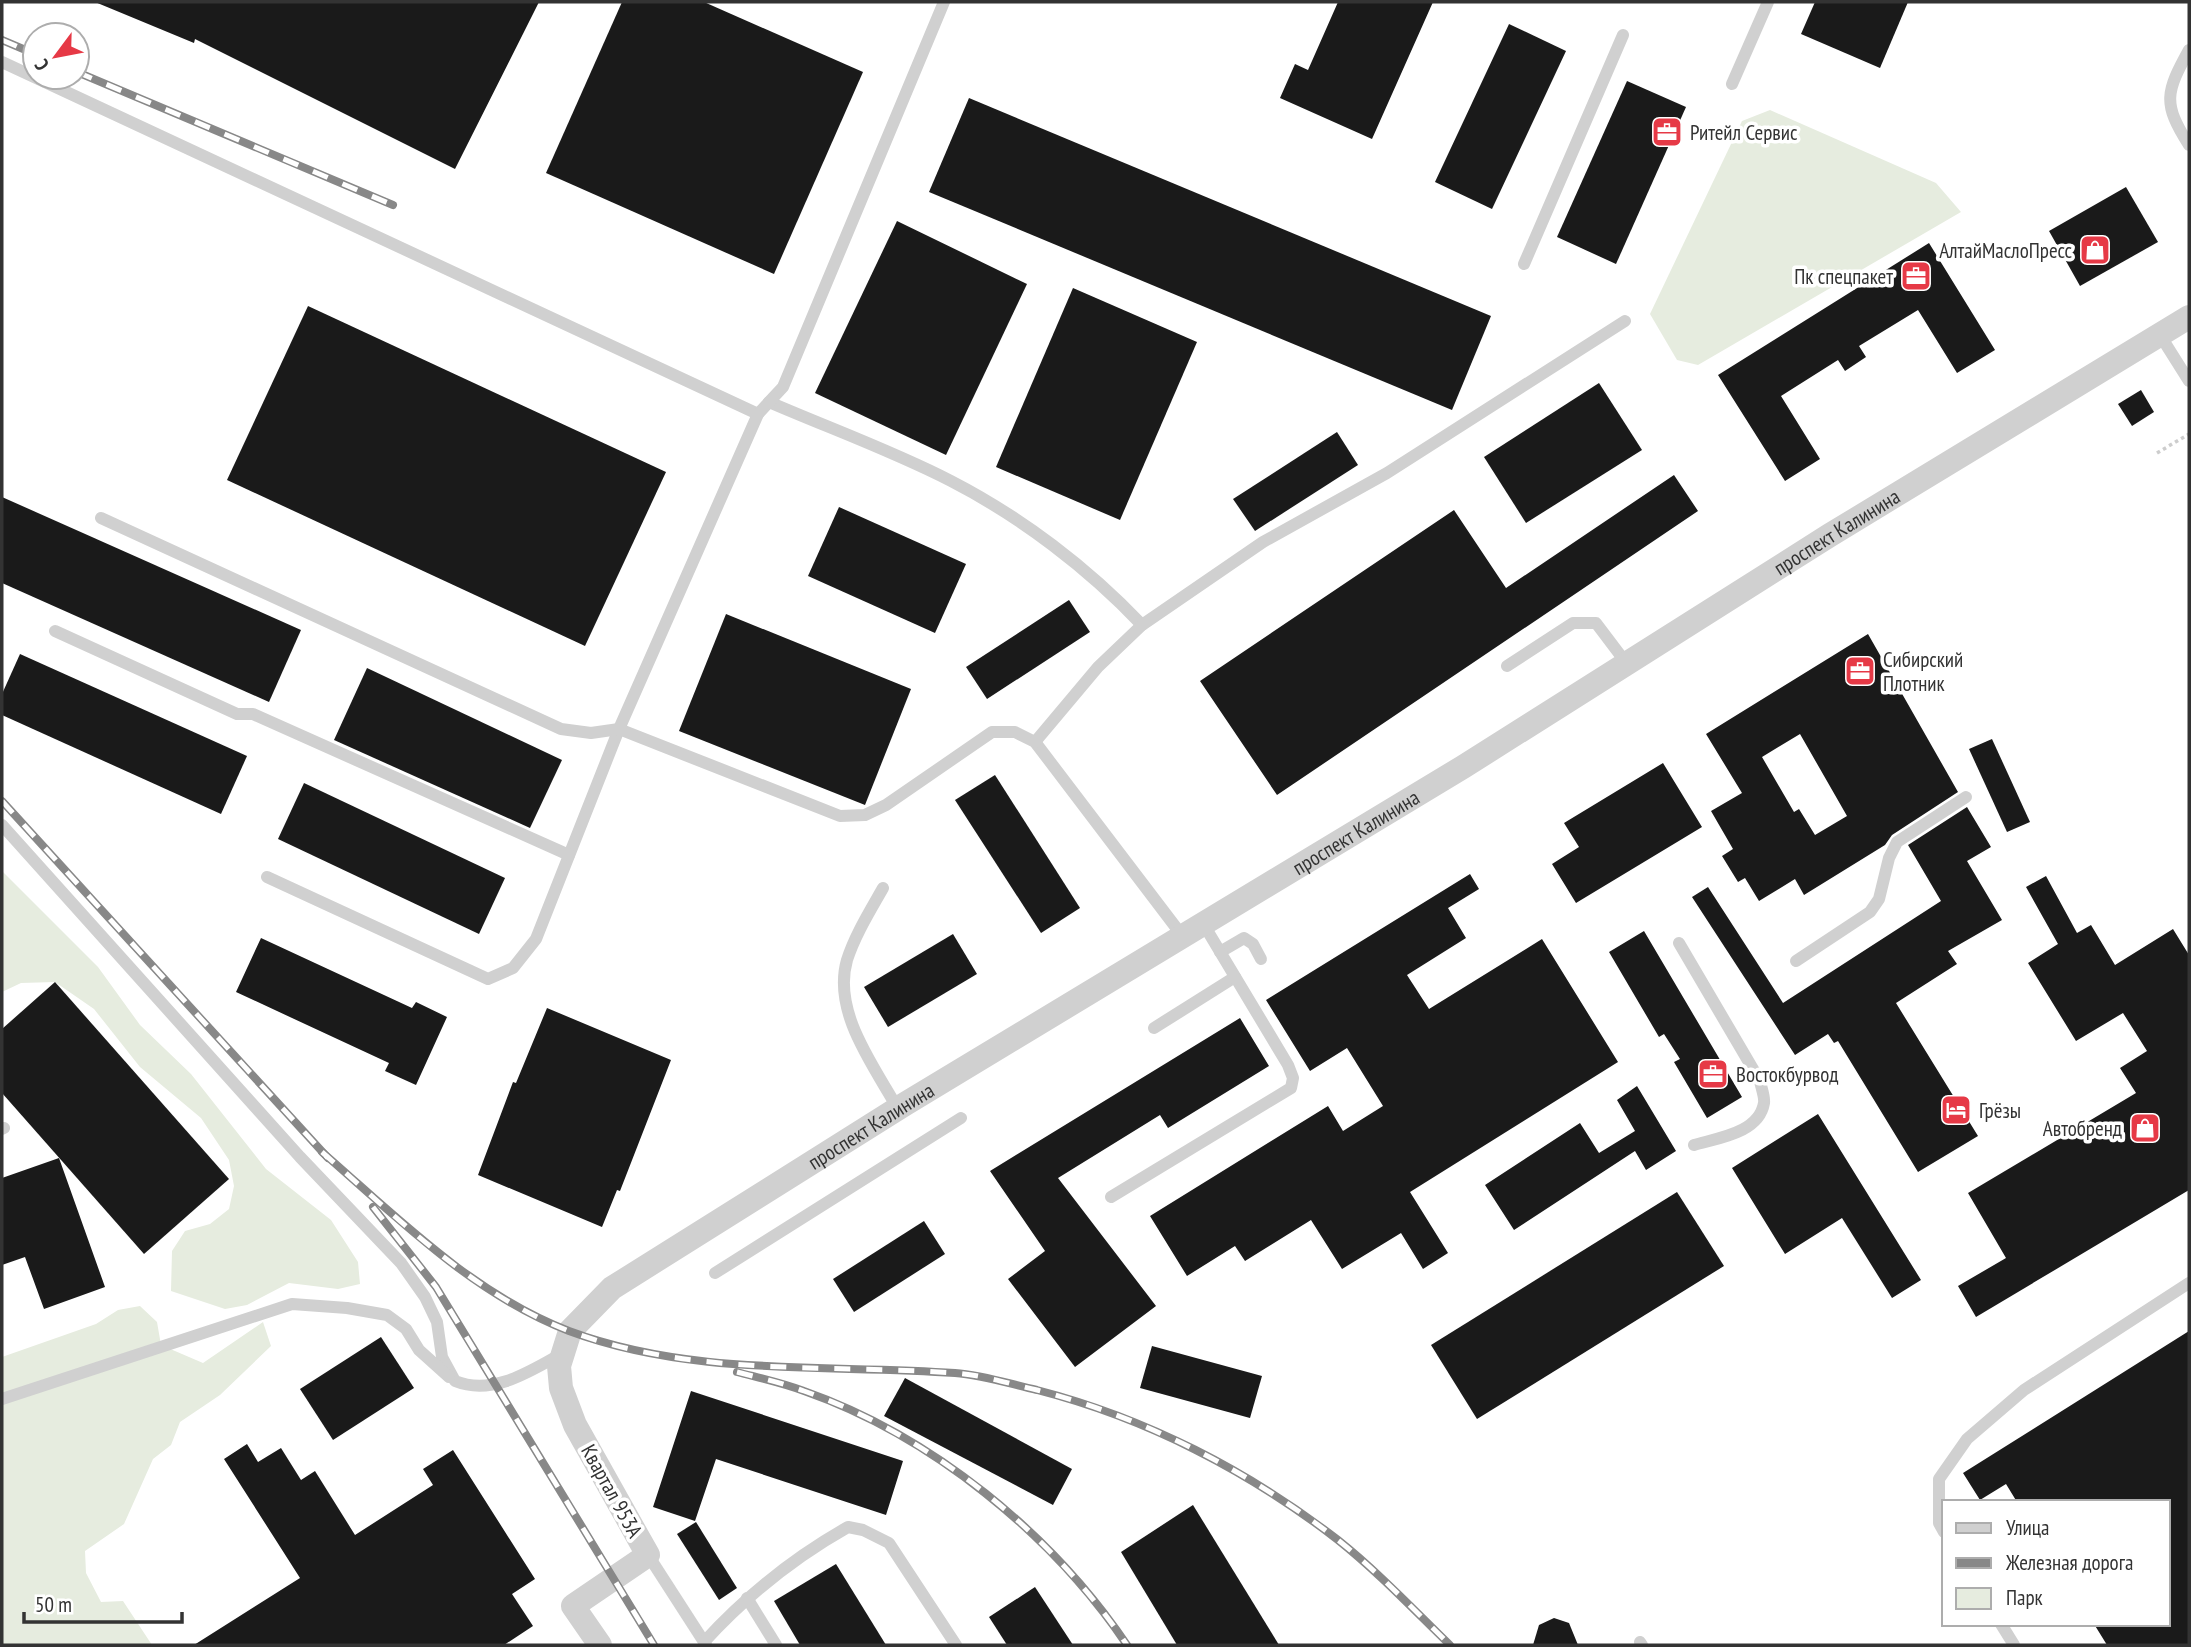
<svg xmlns="http://www.w3.org/2000/svg" width="2191" height="1647" font-family="'PT Sans Narrow',sans-serif">
<style>
.green{fill:#e6ecdf}
.building{fill:#1a1a1a;fill-rule:evenodd}
.lines{fill:none;stroke-linecap:round;stroke-linejoin:round}
.path{stroke:#cdcdcd;stroke-width:3.5;stroke-dasharray:3.5 3.5;stroke-linecap:butt}
.lane{stroke:#d0d0d0;stroke-width:12}
.street{stroke:#d0d0d0;stroke-width:24}
.rail-casing{stroke:#888;stroke-width:8}
.rail{stroke:#fff;stroke-width:5;stroke-dasharray:16;stroke-linecap:butt}
.labels{text-anchor:middle;dominant-baseline:central;stroke-width:7;stroke-linejoin:round;paint-order:stroke}
.poi-label{font-size:21px;fill:#333;stroke:#fff;text-anchor:start}
.street-label{font-size:21px;fill:#333;stroke:#fff}
</style>
<rect width="100%" height="100%" fill="#fff"/>
<g class="green">
<polygon points="1770,110 1936,183 1961,212 1698,365 1677,360 1650,314 1742,121"/>
<polygon points="2,871 98,967 140,1025 191,1074 266,1169 331,1220 358,1262 360,1284 338,1289 289,1283 247,1305 225,1309 171,1291 172,1251 185,1231 210,1224 229,1209 234,1186 229,1160 201,1118 140,1067 94,1009 55,982 21,983 2,992"/>
<polygon points="140,1306 157,1322 161,1345 203,1363 263,1322 271,1346 220,1395 180,1422 171,1445 153,1459 124,1524 85,1551 86,1573 101,1602 123,1601 152,1645 2,1645 2,1357 96,1324 118,1310"/>
</g>
<g class="building">
<polygon points="95,2 539,2 455,169 195,39 194,43"/>
<polygon points="622,2 704,2 863,72 774,274 546,173"/>
<polygon points="1338,2 1433,2 1372,139 1280,98 1295,64 1308,70"/>
<polygon points="1815,2 1908,2 1880,68 1801,34"/>
<polygon points="1509,24 1566,51 1492,209 1435,182"/>
<polygon points="1627,81 1686,107 1616,264 1557,237"/>
<polygon points="969,98 1491,316 1452,410 929,192"/>
<polygon points="2126,187 2158,242 2080,286 2049,231"/>
<polygon points="897,221 1027,284 946,455 815,393"/>
<polygon points="1929,243 1995,350 1957,373 1918,310 1859,346 1866,357 1845,371 1838,360 1781,396 1820,459 1785,481 1718,375"/>
<polygon points="1073,288 1197,342 1120,520 996,467"/>
<polygon points="308,306 666,472 585,646 227,480"/>
<polygon points="1599,383 1642,450 1526,523 1484,457"/>
<polygon points="2141,390 2154,412 2132,426 2118,404"/>
<polygon points="1337,432 1358,465 1255,531 1233,499"/>
<polygon points="1674,475 1698,511 1277,795 1200,681 1454,510 1506,588"/>
<polygon points="2,497 301,630 269,702 2,583"/>
<polygon points="839,507 966,564 935,633 808,576"/>
<polygon points="1069,600 1090,632 987,699 966,667"/>
<polygon points="726,614 911,689 865,805 679,731"/>
<path d="M1868,634l90,158 -66,43 -7,10 -81,50 -9,-16 -36,22 -14,-23 -7,4 -16,-26 11,-7 -22,-38 31,-18 -36,-59zM1800,734l47,82 -32,19 -16,-26 -5,3 -32,-55z"/>
<polygon points="20,654 247,756 221,814 2,715 2,694"/>
<polygon points="367,668 562,760 530,828 334,740"/>
<polygon points="1992,739 2030,822 2007,832 1969,749"/>
<polygon points="1663,763 1702,827 1576,903 1552,864 1579,847 1564,823"/>
<polygon points="995,775 1080,908 1041,933 955,800"/>
<polygon points="304,783 505,878 479,934 278,839"/>
<polygon points="1967,807 1991,847 1967,861 2002,920 1948,951 1957,964 1896,1003 1978,1136 1918,1172 1838,1041 1834,1043 1828,1034 1795,1055 1692,897 1708,887 1783,1003 1941,901 1908,845"/>
<polygon points="1470,874 1479,889 1448,908 1466,938 1407,975 1429,1009 1542,939 1618,1062 1410,1192 1448,1253 1423,1269 1401,1233 1342,1269 1311,1220 1245,1261 1235,1246 1187,1276 1150,1216 1328,1106 1343,1131 1383,1106 1347,1048 1310,1071 1266,1000"/>
<polygon points="2046,876 2077,933 2091,925 2115,965 2173,929 2189,955 2189,1190 1976,1317 1958,1286 2006,1258 1968,1193 2136,1093 2120,1068 2147,1051 2123,1013 2076,1041 2028,963 2058,944 2026,887"/>
<polygon points="1644,931 1742,1097 1707,1118 1674,1062 1680,1059 1664,1034 1659,1037 1609,952"/>
<polygon points="953,934 977,974 888,1027 864,987"/>
<polygon points="261,938 412,1008 416,1002 447,1017 416,1085 385,1071 389,1063 236,992"/>
<polygon points="55,982 229,1179 144,1254 2,1093 2,1029"/>
<polygon points="547,1008 671,1060 620,1191 617,1190 602,1227 478,1175 513,1082 516,1083"/>
<polygon points="1240,1018 1269,1066 1168,1128 1160,1115 1058,1178 1156,1306 1075,1367 1008,1279 1045,1251 990,1171"/>
<polygon points="1637,1086 1676,1151 1646,1170 1635,1151 1514,1230 1485,1185 1580,1123 1599,1153 1635,1131 1617,1100"/>
<polygon points="1818,1114 1921,1280 1892,1298 1842,1218 1785,1254 1732,1168"/>
<polygon points="59,1158 105,1287 44,1309 25,1257 2,1265 2,1178"/>
<polygon points="1677,1192 1724,1266 1477,1419 1431,1345"/>
<polygon points="924,1221 945,1254 854,1312 833,1279"/>
<polygon points="2189,1331 2189,1645 2107,1645 2094,1624 2168,1624 2168,1502 2017,1502 2006,1484 1980,1500 1963,1473"/>
<polygon points="381,1337 414,1388 333,1440 300,1389"/>
<polygon points="1152,1346 1262,1376 1250,1418 1140,1388"/>
<polygon points="905,1378 1072,1469 1053,1505 884,1416"/>
<polygon points="691,1391 903,1461 886,1515 716,1459 695,1521 653,1507"/>
<polygon points="247,1444 258,1462 281,1448 301,1480 315,1471 355,1535 433,1485 423,1469 453,1450 535,1579 512,1594 533,1626 504,1645 194,1645 300,1578 224,1459"/>
<polygon points="1193,1505 1279,1645 1177,1645 1121,1552"/>
<polygon points="696,1522 737,1588 719,1600 677,1534"/>
<polygon points="836,1564 886,1645 800,1645 774,1601"/>
<polygon points="1035,1587 1073,1645 1007,1645 989,1617"/>
<polygon points="1554,1618 1569,1623 1578,1645 1533,1645 1539,1625"/>
</g>
<g class="lines">
<polyline class="path" points="2157,453 2189,434"/>
<g class="lane">
<path d="M2189,50c-23,42 -27,53 0,95"/>
<polyline points="2,62 758,414 619,729 536,939 513,968 488,979 267,877"/>
<polyline points="1732,84 1768,2"/>
<polyline points="1524,264 1623,35"/>
<polyline points="2160,335 2189,381"/>
<path d="M769,402c60,26 124,49 182,79 70,36 137,87 191,144"/>
<polyline points="758,414 783,387 944,2"/>
<polyline points="101,518 561,729 591,733 619,729 840,816 865,815 886,805 992,732 1015,732 1035,742 1184,938"/>
<polyline points="55,631 237,714 253,714 569,855"/>
<polyline points="1507,666 1573,623 1596,623 1627,664"/>
<polyline points="1035,742 1098,667 1142,625 1263,542 1387,473 1625,321"/>
<path d="M2,825l298,332 101,106 24,34 12,25 5,35 13,24c37,15 74,-9 106,-27"/>
<path d="M883,888c-13,23 -28,47 -36,72 -15,52 27,106 51,149"/>
<path d="M1679,943l81,138c1,6 5,16 4,22 -5,30 -46,35 -70,42"/>
<polyline points="1220,952 1244,938 1253,944 1261,959"/>
<polyline points="1796,961 1870,912 1879,899 1889,858 1897,842 1966,797"/>
<polyline points="1154,1028 1235,977"/>
<polyline points="2,1129 4,1128"/>
<polyline points="1111,1197 1291,1088 1293,1078 1288,1065 1204,925"/>
<polyline points="715,1273 961,1118"/>
<polyline points="2,1399 292,1304 347,1308 387,1315 406,1329 419,1350 449,1377"/>
<polyline points="1944,1532 1939,1523 1939,1479 1967,1439 2024,1390 2189,1283"/>
<polyline points="648,1555 706,1645"/>
<polyline points="747,1598 776,1645"/>
<polyline points="2001,1624 2014,1645"/>
<path d="M704,1642c42,-46 89,-84 144,-115l15,3 26,13 67,102"/>
<polyline points="1640,1642 1642,1645"/>
</g>
<path class="street" id="s1" d="M600,1645l-27,-39 75,-51 -73,-130 -14,-37 -2,-22 11,-35 42,-43 293,-184 558,-337 367,-232 359,-218"/>
<g class="rail-casing">
<g id="rail">
<polyline points="2,40 35,54"/>
<polyline points="77,72 393,205"/>
<polyline points="2,801 328,1158"/>
<path d="M322,1152c77,67 151,142 247,179 124,46 258,33 386,42 28,2 55,11 82,17 109,28 212,81 301,150 40,32 75,69 112,105"/>
<polyline points="373,1207 436,1287 654,1645"/>
<path d="M737,1372c23,6 46,11 67,19 128,45 248,143 323,254"/>
</g>
</g>
<use href="#rail" class="rail"/>
</g>
<defs>
<g id="office-square" transform="scale(1.575)"><rect x="-9" y="-9" width="18" height="18" rx="4" fill="#e63946" stroke="#fff"/><path d="M-6-3h4V-5.5h4V-3h4V5H-6ZM-1-4.5V-3h2v-1.5ZM-6 0V1H6V0Z" fill="#fff"/></g>
<g id="shop-square" transform="scale(1.575)"><rect x="-9" y="-9" width="18" height="18" rx="4" fill="#e63946" stroke="#fff"/><path d="M-5-2.5h2.3a2.7 3.5 0 0 1 5.4 0H5L5.5 6h-11ZM-1.5-2.5h3a1.5 2.3 0 0 0-3 0Z" fill="#fff"/></g>
<g id="hotel-square" transform="scale(1.575)"><rect x="-9" y="-9" width="18" height="18" rx="4" fill="#e63946" stroke="#fff"/><path d="M-6-4.5h1.5V1H6V5H4.5V3h-9V5H-6ZM-4 0a1.8 1.8 0 1 1 3.6 0ZM.5 0V-2.5h3Q6-2.5 6 0Z" fill="#fff"/></g>
</defs>
<g fill-rule="evenodd">
<use href="#office-square" x="1667" y="132"/>
<use href="#shop-square" x="2095" y="250"/>
<use href="#office-square" x="1916" y="276"/>
<use href="#office-square" x="1860" y="671"/>
<use href="#office-square" x="1713" y="1074"/>
<use href="#hotel-square" x="1956" y="1110"/>
<use href="#shop-square" x="2145" y="1128"/>
</g>
<g class="labels">
<g class="poi-label">
<text x="1690" y="132">Ритейл Сервис</text>
<text x="2072" y="250" text-anchor="end">АлтайМаслоПресс</text>
<text x="1893" y="276" text-anchor="end">Пк спецпакет</text>
<text x="1883" y="659">Сибирский<tspan x="1883" dy="24">Плотник</tspan></text>
<text x="1736" y="1074">Востокбурвод</text>
<text x="1979" y="1110">Грёзы</text>
<text x="2122" y="1128" text-anchor="end">Автобренд</text>
</g>
<g class="street-label">
<text stroke="none"><textPath href="#s1" startOffset="1885">проспект Калинина</textPath></text>
<text stroke="none"><textPath href="#s1" startOffset="1318">проспект Калинина</textPath></text>
<text stroke="none"><textPath href="#s1" startOffset="751">проспект Калинина</textPath></text>
<text transform="translate(612 1491) rotate(61)">Квартал 953А</text>
</g>
</g>
<rect width="2191" height="1647" fill="none" stroke="#333333" stroke-width="7"/>
<rect x="1942" y="1500" width="228" height="126" fill="#ffffff" stroke="#adadad" stroke-width="2"/>
<rect x="1956" y="1523" width="35" height="10" fill="#d0d0d0" stroke="#adadad" stroke-width="2"/>
<text x="2006" y="1535" font-size="21" fill="#333333">Улица</text>
<rect x="1956" y="1558" width="35" height="10" fill="#888888" stroke="#adadad" stroke-width="2"/>
<text x="2006" y="1570" font-size="21" fill="#333333">Железная дорога</text>
<rect x="1956" y="1588" width="35" height="21" fill="#e6ecdf" stroke="#adadad" stroke-width="2"/>
<text x="2006" y="1605" font-size="21" fill="#333333">Парк</text>
<g transform="translate(56 56) rotate(238)"><circle r="33" fill="#ffffff" stroke="#adadad" stroke-width="2"/>
<path d="M0-5L12 26L0 18L-12 26Z" fill="#e63946"/>
<text y="-10" font-size="19" font-weight="bold" text-anchor="middle" fill="#333333">С</text>
</g>
<path d="M24 1612v10h158v-10" fill="none" stroke="#333333" stroke-width="3.5"/>
<text x="35" y="1612" font-size="21" fill="#333333" stroke="#ffffff" stroke-width="5" paint-order="stroke">50 m</text>
</svg>
